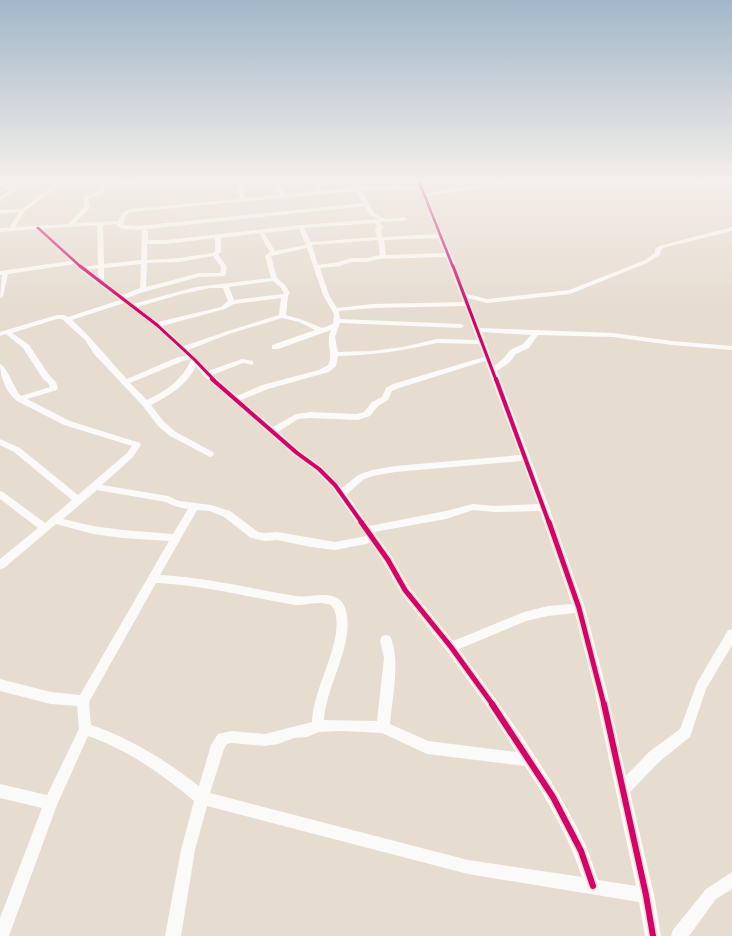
<svg xmlns="http://www.w3.org/2000/svg" width="732" height="936" font-family="Overpass,sans-serif">
<style>
.lines{fill:none;stroke-linecap:round;stroke-linejoin:round}
.minor{fill:#fbfaf8;fill-rule:evenodd}
.cycleway-far4-casing{stroke:#efddc7;stroke-width:4}
.cycleway-far3-casing{stroke:#efddc7;stroke-width:5}
.cycleway-far2-casing{stroke:#efddc7;stroke-width:6}
.cycleway-far1-casing{stroke:#efddc7;stroke-width:8}
.cycleway-casing{stroke:#efddc7;stroke-width:9}
.cycleway-far4{stroke:#d6006c;stroke-width:2.5}
.cycleway-far3{stroke:#d6006c;stroke-width:3}
.cycleway-far2{stroke:#d6006c;stroke-width:4}
.cycleway-far1{stroke:#d6006c;stroke-width:5}
.cycleway{stroke:#d6006c;stroke-width:6}
</style>
<rect width="100%" height="100%" fill="#e6dcd0"/>
<g class="lines">
<g class="minor">
<polygon points="25,179 30,179 0,201 0,197 10,190 5,189 0,185 0,182 8,187 13,187"/>
<path d="M62,179h5l-42,32 -10,16 53,-3 16,-17 -1,-10 15,-5 3,-7 52,-6h13l-61,8 -3,7 -14,5 2,8 -15,16 43,-2 4,-8 8,-4 110,-10 -3,-20h4l4,19 35,-3 -8,-16h4l9,16 31,-4 -3,-12h4l4,12 34,-3 -5,-9h4l5,8h34v-4l-4,-4h4l4,4 1,4h21l-3,-8h4l6,14 94,-14h10l-2,1 -101,16 40,98 20,5 82,-9 74,-29 12,-8v-4l4,-3 73,-19v4l-69,17 -2,2 -1,5 -13,8 -77,31 -83,9 -19,-5 12,30 133,5 59,8 60,5v4l-60,-5 -59,-8 -75,-2 -9,13 -13,6 -7,9 -12,8 52,136 36,101 21,80 20,88 23,-24 31,-23 17,-46 31,-53 4,-1v16l-26,44 -16,48 -31,25 -29,30 24,103 7,41h-16l-6,-34 -171,-28 -261,-68 -12,44 -14,86h-16l16,-86 13,-49c-32,-27 -66,-51 -106,-65l-31,69 -48,131h-9v-18l42,-110 -42,-10v-14l47,11 32,-66 -2,-23 -26,-2 -51,-13v-12l51,13 29,3 89,-154 -47,-3 -29,-4 -37,-10 -52,44 -4,1v-10l38,-31 -38,-29v-8l3,1 42,31 27,-23 -58,-48 -14,-7v-6l20,9 58,47 49,-42 5,-7 -68,-21 -47,-24c-11,-8 -17,-25 -17,-37 7,2 14,25 21,32l29,-9 -2,-4 -5,-4 -20,-31 -17,-14 -6,2v-4l57,-17h7l4,2 52,-17 -40,-30 -5,-6 -67,10 -5,22 -3,2 2,-23h-2v-4l71,-10 -35,-32 -36,3v-4h9l10,-16 -19,2v-4l22,-1zM420,189l17,45 -54,3 -2,-7 2,-2 -3,-6 24,-1 3,-2 -3,-2 -19,2 -11,-6 -13,-23zM356,191l7,12 -225,23 -15,-1 3,-10 5,-3zM365,206l5,9 9,4 -78,6 -135,15h-18v-9l-3,-2 -3,2 -1,29 -37,4 -1,-39 14,-1v2l5,3 16,1zM375,223l2,4 -2,2 2,8 -66,5 -7,-14zM97,225l1,40 -15,2 -41,-38zM299,229l7,16 -31,6 -11,-18zM259,233l11,19 -5,4 6,22 -75,9 -63,17 -6,-6 13,-5 59,-16 26,-1 2,-9 -9,-13 3,-2v-14zM215,238v13l-2,2 -34,5 -32,2v-16h19zM438,238l7,15 -59,2 -2,-15zM378,240l2,15 -13,3h-16l-12,4 -21,3 -6,-20zM307,248l16,47 11,19 -1,10 -11,4 -19,-8 -17,-5 2,-19 2,-3 -5,-8 -8,-7 -6,-22zM213,256l8,11 -1,6h-21l-53,14 1,-24 32,-1zM446,257l17,45 -90,2 -36,4 -8,-13 -9,-27 20,-2 12,-4h15l12,-3zM141,264l-1,24 -17,7 -19,-13v-14zM98,268v10l-11,-8zM273,281l7,6 4,6 -1,1 -49,6 -5,-13zM210,288h13l5,13 -7,6 -63,15 -21,-15 45,-13zM281,298l-2,17 -54,17 -41,14 -22,-20 63,-17 9,-5zM124,303l31,23 31,30 -8,1 -51,22c-19,-20 -35,-41 -55,-59zM465,306l12,34 -40,-1 -34,8 -32,4 -33,1 -3,-15 5,-14 121,5 3,-2 -3,-2 -121,-5 -1,-8 34,-3zM282,318l17,4 16,8 -43,15v4h6l53,-19c-6,12 3,23 -3,35l-9,5 -57,15 -25,11 -25,-21 31,-12 10,2v-4l-11,-2 -34,12 -20,-21 41,-16zM57,319h5l23,21 9,14 49,52 15,20 12,10 40,21 3,-1 1,-2 -1,-2 -37,-20 -12,-10 -13,-17c18,-9 36,-20 45,-39l8,10 90,79 22,16 16,16 34,49 -31,6 -58,-10 -12,1 -7,-1 -28,-21 -19,-6 -32,-4 -11,-5 -66,-11 31,-28 8,-12 -1,-2 -70,-22 -43,-22 30,-9 1,-2 -2,-6 -7,-7 -20,-30 -17,-12zM482,332l49,3 -8,9 -13,6 -7,9 -9,7zM437,343l42,1 5,13 -91,27 -7,4 -4,9 -10,5 -8,10 -7,2 -47,-2 -14,2 -23,13 -32,-27 27,-11 61,-17 7,-6 2,-10c35,-1 65,-5 99,-13zM190,359l1,1c-9,20 -25,31 -44,40l-17,-17 53,-22zM485,361l35,94 -125,11 -23,4 -14,5 -16,13 -20,-21 -22,-16 -22,-19 20,-13 12,-1 48,2 12,-4 8,-10 10,-6 4,-9 7,-3zM522,461l16,43 -43,2 -22,-2 -27,7 -77,15 -22,-32 17,-15 9,-3 22,-4zM97,490l69,12 8,4 14,3 -15,25 -51,-4 -29,-4 -30,-7zM197,510l13,1 14,6 27,21 14,3 12,-1 34,7 24,3 36,-7 13,20 17,30 46,58 44,61 25,40 -88,-11 -38,-17c2,-25 11,-65 0,-88l-4,-1 -4,1 -2,4 4,18 -7,63 -53,-1c2,-33 28,-72 23,-104 -1,-8 -4,-16 -12,-19 -13,-5 -26,1 -39,-1 -45,-7 -90,-19 -136,-21zM473,510l22,2 45,-1 32,93 -24,2 -24,6 -71,29 -44,-54 -17,-30 -18,-25 72,-13zM156,583c47,2 92,14 139,22 10,1 22,-4 33,-1 5,1 7,7 8,12 5,31 -23,73 -24,106l-47,12 -34,-3 -13,3 -7,11 -12,41c-33,-25 -68,-48 -108,-61l-2,-23zM575,613l19,75 42,198 -38,-6c-4,-11 -7,-23 -12,-34 -33,-71 -81,-134 -127,-197l67,-28 22,-5zM342,731l40,2 45,21 98,12c23,35 44,71 57,111l-114,-17 -258,-67 14,-44 3,-5 4,-1 34,3 13,-2 16,-6 13,-1 12,-5z"/>
<polygon points="675,179 684,179 732,187 732,189 677,180"/>
<polygon points="732,872 732,889 716,899 689,936 671,936 673,930 706,889"/>
</g>
<g class="cycleway-far4-casing">
<g id="cycleway-far4">
<polyline points="418,179 453,267"/>
<polyline points="38,228 81,267"/>
</g>
</g>
<g class="cycleway-far3-casing">
<g id="cycleway-far3">
<polyline points="80,266 157,325 195,360 214,380"/>
<polyline points="453,266 496,380"/>
</g>
</g>
<g class="cycleway-far2-casing">
<g id="cycleway-far2">
<polyline points="212,379 297,453 319,469 335,485 362,523"/>
<polyline points="496,379 549,523"/>
</g>
</g>
<g class="cycleway-far1-casing">
<g id="cycleway-far1">
<polyline points="361,522 388,560 405,590 451,647 493,705"/>
<polyline points="549,522 579,608 604,705"/>
</g>
</g>
<g class="cycleway-casing">
<g id="cycleway">
<polyline points="492,704 553,797 581,851 593,886"/>
<polyline points="604,704 646,895 653,936"/>
</g>
</g>
<use href="#cycleway-far4" class="cycleway-far4"/>
<use href="#cycleway-far3" class="cycleway-far3"/>
<use href="#cycleway-far2" class="cycleway-far2"/>
<use href="#cycleway-far1" class="cycleway-far1"/>
<use href="#cycleway" class="cycleway"/>
</g>
<linearGradient id="sky" x2="0" y2="1"><stop stop-color="#a2b7c9"/><stop offset="0.58" stop-color="#f4efea"/><stop offset="1" stop-color="#f4efea" stop-opacity="0"/></linearGradient>
<rect width="732" height="310" fill="url(#sky)"/>
</svg>
